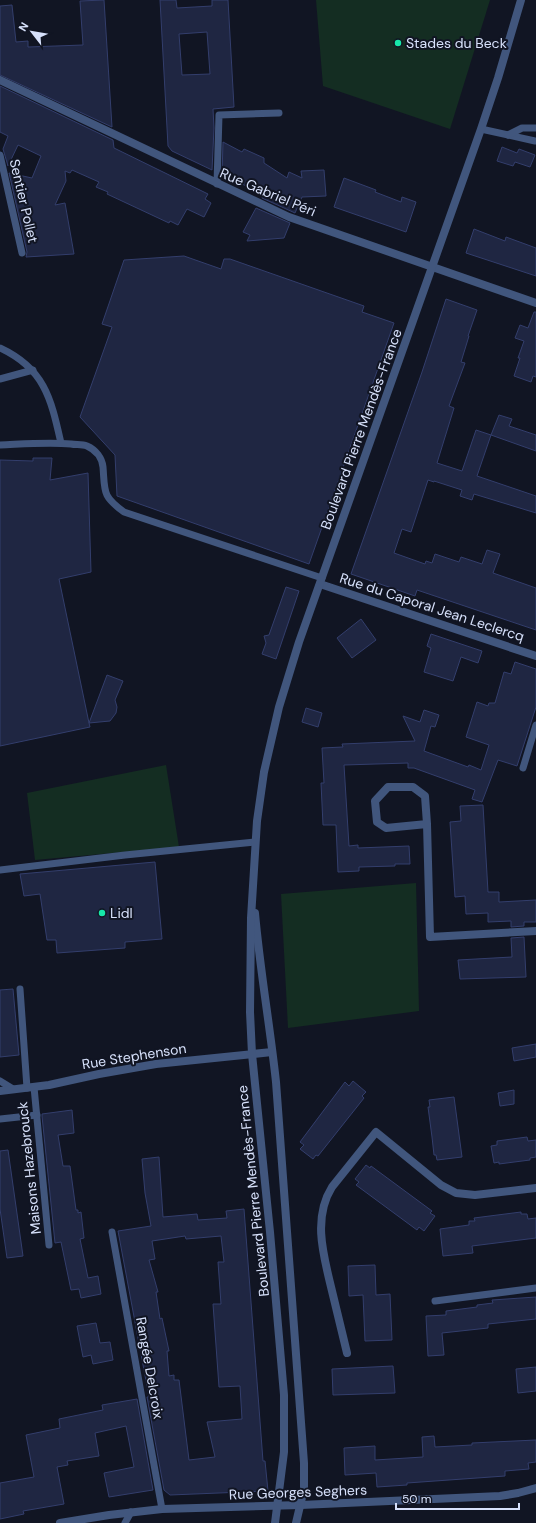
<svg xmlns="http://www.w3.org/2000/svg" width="536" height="1523" font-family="'DM Sans',sans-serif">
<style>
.green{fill:#142d22}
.building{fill:#1f2642;stroke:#333e6c;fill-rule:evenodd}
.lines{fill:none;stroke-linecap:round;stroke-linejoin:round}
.service{stroke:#41567d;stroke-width:7}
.minor{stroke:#41567d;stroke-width:8}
.tertiary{stroke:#41567d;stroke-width:8}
.poi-dot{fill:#17e7a9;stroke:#111523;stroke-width:1.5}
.labels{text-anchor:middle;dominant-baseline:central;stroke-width:4;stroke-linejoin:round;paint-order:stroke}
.poi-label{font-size:14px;fill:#d7e1fb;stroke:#111523;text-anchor:start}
.street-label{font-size:14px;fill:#d7e1fb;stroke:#111523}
</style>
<rect width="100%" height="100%" fill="#111523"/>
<g class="green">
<polygon points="316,0 490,0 450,129 323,86"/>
<polygon points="166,765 179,847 35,860 27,793"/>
<polygon points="416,883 419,1011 288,1028 281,894"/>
</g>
<g class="building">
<polygon points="104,0 112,127 0,75 0,6 12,5 16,42 28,41 28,47 83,45 80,1"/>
<path d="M160,0h16l1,8 35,-2v-6h16l6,107 -21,2 1,19 -2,42 -40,-19 -4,-5zM207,32l3,42 -28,1 -3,-41z"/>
<polygon points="0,86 113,140 114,148 208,194 205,199 211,203 204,217 187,209 178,225 170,221 169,223 107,194 108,192 96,187 99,182 72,170 70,173 65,171 66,181 55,205 65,203 74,254 26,257 27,252 9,173 32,178 41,156 18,145 8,166 3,149 8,136 0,132"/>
<polygon points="223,142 242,152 244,149 264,158 264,163 287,178 289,172 302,178 301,171 324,170 326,196 302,197 295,213 262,198 264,194 222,175"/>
<polygon points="502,147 517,153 519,149 535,155 530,167 515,162 513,166 497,161"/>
<polygon points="344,178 376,190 375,192 401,202 402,197 416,202 406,232 334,207"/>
<polygon points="256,208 290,223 284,238 247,241 250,235 243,232"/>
<polygon points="474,229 505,241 506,237 536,248 536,276 466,253"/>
<polygon points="184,256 221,269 224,259 230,259 364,306 362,312 394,323 309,564 117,496 115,455 80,417 112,327 102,324 124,260"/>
<polygon points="446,299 477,310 468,336 469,336 461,362 465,363 449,406 454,408 437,463 462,471 476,430 491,435 477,476 536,496 536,513 474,494 472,500 460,496 462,490 434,481 434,482 428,480 411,532 402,529 394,553 425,564 426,561 432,563 435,554 459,562 461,557 482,564 487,550 500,554 493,573 536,588 536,630 417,590 415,596 351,574 422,372"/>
<polygon points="534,312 536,312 536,377 533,376 531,382 514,376 520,358 518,358 524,341 515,338 520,325 528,328"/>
<polygon points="499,415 512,419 509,426 536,435 536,451 491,435"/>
<polygon points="33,458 52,458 50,480 88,473 91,572 59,579 89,723 107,675 123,681 115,700 117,707 116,713 110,721 89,723 90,727 0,746 0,460 33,461"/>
<polygon points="286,587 299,591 276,659 262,654 266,643 264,636 269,635"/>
<polygon points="361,619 376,640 352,658 337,638"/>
<polygon points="431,634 482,651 478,663 461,657 453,681 424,672 431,648 427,646"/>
<polygon points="515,662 536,669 536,707 517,766 498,760 482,802 472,799 475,790 414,768 408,768 408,763 344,765 349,846 358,845 358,848 409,846 410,864 395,864 395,866 359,867 359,871 338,872 336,825 323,825 321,783 324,783 322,748 343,747 342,744 415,741 403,716 420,722 424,710 439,715 435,727 431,726 424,751 468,767 469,765 481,770 489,745 466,737 477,702 488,706 489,703 495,703 504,672 511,674"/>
<polygon points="306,708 322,713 318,727 302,722"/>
<polygon points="483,805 488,892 499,892 499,902 536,900 536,922 524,922 524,926 511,927 511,921 488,922 488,913 466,914 465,896 455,897 450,822 461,821 460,806"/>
<polygon points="155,862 162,939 125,942 125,948 57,953 56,940 47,940 40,894 24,896 20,874"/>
<polygon points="524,937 526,977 460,979 458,960 512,957 511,938"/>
<polygon points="13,989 19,1055 0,1057 0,990"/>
<polygon points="536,1044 536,1057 514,1061 512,1048"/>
<polygon points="353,1081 366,1092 362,1096 364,1098 318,1156 316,1155 313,1159 300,1149 304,1145 300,1142 345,1082 349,1086"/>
<polygon points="514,1090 514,1104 500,1106 498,1093"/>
<polygon points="454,1097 462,1157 437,1160 436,1155 434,1155 432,1137 428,1107 430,1107 429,1100"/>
<polygon points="72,1110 74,1133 58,1135 63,1166 70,1166 76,1210 78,1210 78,1213 81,1212 84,1238 80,1239 88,1278 98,1276 101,1294 81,1298 79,1289 71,1290 61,1242 55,1243 42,1116 42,1114"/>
<polygon points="527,1137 528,1141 536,1140 536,1157 530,1158 530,1160 499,1164 499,1162 494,1163 491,1146 497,1145 497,1141"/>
<polygon points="8,1150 23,1256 7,1258 0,1209 0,1151"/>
<path d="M159,1157l4,60 34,-3 1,6 29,-2 -1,-7 18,-2 19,252h2l3,30 -98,4 -6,-5 -17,-93h2l-31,-166 33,-5 -6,-33 -3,-34zM185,1236l1,3 35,-3 3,26h-6l3,42h-8l6,83 21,-1 2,33 -35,3 8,35 -26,3 -10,-80h-5v-5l-5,1 -2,-25h2l-7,-33 -2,1 -4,-27h2l-9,-32 6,-1 -3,-18z"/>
<polygon points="366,1165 370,1168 371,1166 432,1211 430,1213 435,1216 424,1231 419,1227 417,1230 356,1185 359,1182 355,1179"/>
<polygon points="521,1212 521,1214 527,1214 528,1219 536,1218 536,1238 472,1246 473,1253 443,1256 440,1229 469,1225 469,1221 475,1221 474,1218"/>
<polygon points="375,1265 376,1295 390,1294 392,1340 365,1341 363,1295 349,1296 348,1266"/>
<polygon points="536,1297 536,1319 488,1324 488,1328 442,1333 444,1355 428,1356 426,1316 446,1315 446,1311 477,1307 477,1305 493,1303 492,1300"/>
<polygon points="96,1323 100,1343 110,1342 113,1360 93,1364 91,1355 83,1357 77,1326"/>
<polygon points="393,1366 395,1393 333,1395 332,1369"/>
<polygon points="536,1367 536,1391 518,1393 516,1369"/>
<polygon points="137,1399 153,1490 109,1497 104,1473 134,1467 126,1426 95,1433 99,1456 67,1461 68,1465 57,1467 64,1504 23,1511 24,1514 0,1519 0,1483 34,1477 26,1435 60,1428 59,1419 103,1410 102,1405"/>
<polygon points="434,1436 435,1447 472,1445 472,1443 536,1440 536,1462 528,1463 529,1469 505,1471 505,1476 407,1483 407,1485 377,1487 376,1473 345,1475 344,1448 375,1446 375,1460 423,1457 422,1437"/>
</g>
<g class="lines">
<g class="service">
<polyline points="481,129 535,141"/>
<polyline points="508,135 522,128 536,128"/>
<polyline points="0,155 22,253"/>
<polyline points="217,184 219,115 279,113"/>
<path d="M0,348c45,21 51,51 61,95"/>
<polyline points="0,379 33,370"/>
<path d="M0,445c24,-1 48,-3 71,-1 5,1 11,0 16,2 9,4 15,12 16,21 2,25 -1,29 21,45l198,66"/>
<polyline points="523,768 536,725"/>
<polyline points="0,870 125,855 255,842"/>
<polyline points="20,989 27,1088"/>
<polyline points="0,1081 13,1089"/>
<polyline points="34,1087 49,1245"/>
<polyline points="0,1119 37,1115"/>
<polyline points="112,1232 162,1509"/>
<polyline points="435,1301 536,1288"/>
<polyline points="125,1523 131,1512"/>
</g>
<g class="minor">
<polyline points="0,80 289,217 536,303"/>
<polyline points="320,584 536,656"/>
<polyline points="427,824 386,828 377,822 375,801 388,787 413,787 425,796 427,824 430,937 536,931"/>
<polyline points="0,1091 49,1085 99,1074 156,1064 272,1052"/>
<path d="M347,1353c-5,-20 -10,-41 -15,-62 -8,-34 -20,-72 0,-104l44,-55 65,53 15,8 19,2 61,-7"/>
<polyline points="60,1523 109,1515 162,1509 301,1505 500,1496 518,1493 536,1488"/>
</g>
<g class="tertiary">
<path d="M255,913c5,57 15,113 21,169l28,381v26l-8,34"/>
<polyline points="275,1523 284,1452 284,1395 270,1232 252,1054 250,1012 251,918 257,821 264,772 279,707 299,642 481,129 498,78 521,0"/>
</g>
</g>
<g class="poi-dot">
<circle cx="398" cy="43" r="4"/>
<circle cx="102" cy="913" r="4"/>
</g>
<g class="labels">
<g class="poi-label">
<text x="406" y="43">Stades du Beck</text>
<text x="110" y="913">Lidl</text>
</g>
<g class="street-label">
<text transform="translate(268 192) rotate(23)">Rue Gabriel Péri</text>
<text transform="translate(24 201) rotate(77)">Sentier Pollet</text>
<text transform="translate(361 429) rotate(-70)">Boulevard Pierre Mendès-France</text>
<text transform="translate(432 607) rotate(18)">Rue du Caporal Jean Leclercq</text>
<text transform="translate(134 1056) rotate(-9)">Rue Stephenson</text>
<text transform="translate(29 1168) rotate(-96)">Maisons Hazebrouck</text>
<text transform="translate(253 1191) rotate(-96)">Boulevard Pierre Mendès-France</text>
<text transform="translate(150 1368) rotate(80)">Rangée Delcroix</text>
<text transform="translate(298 1492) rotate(-2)">Rue Georges Seghers</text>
</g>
</g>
<g transform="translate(32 32) rotate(301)" stroke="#111523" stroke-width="3" paint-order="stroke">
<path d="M0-3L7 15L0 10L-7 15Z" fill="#d7e1fb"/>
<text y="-6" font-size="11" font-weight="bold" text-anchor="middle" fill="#d7e1fb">N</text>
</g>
<path d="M396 1503v6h123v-6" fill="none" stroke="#d7e1fb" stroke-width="2"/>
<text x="402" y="1503" font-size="12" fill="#d7e1fb" stroke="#111523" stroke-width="3" paint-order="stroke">50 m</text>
</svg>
